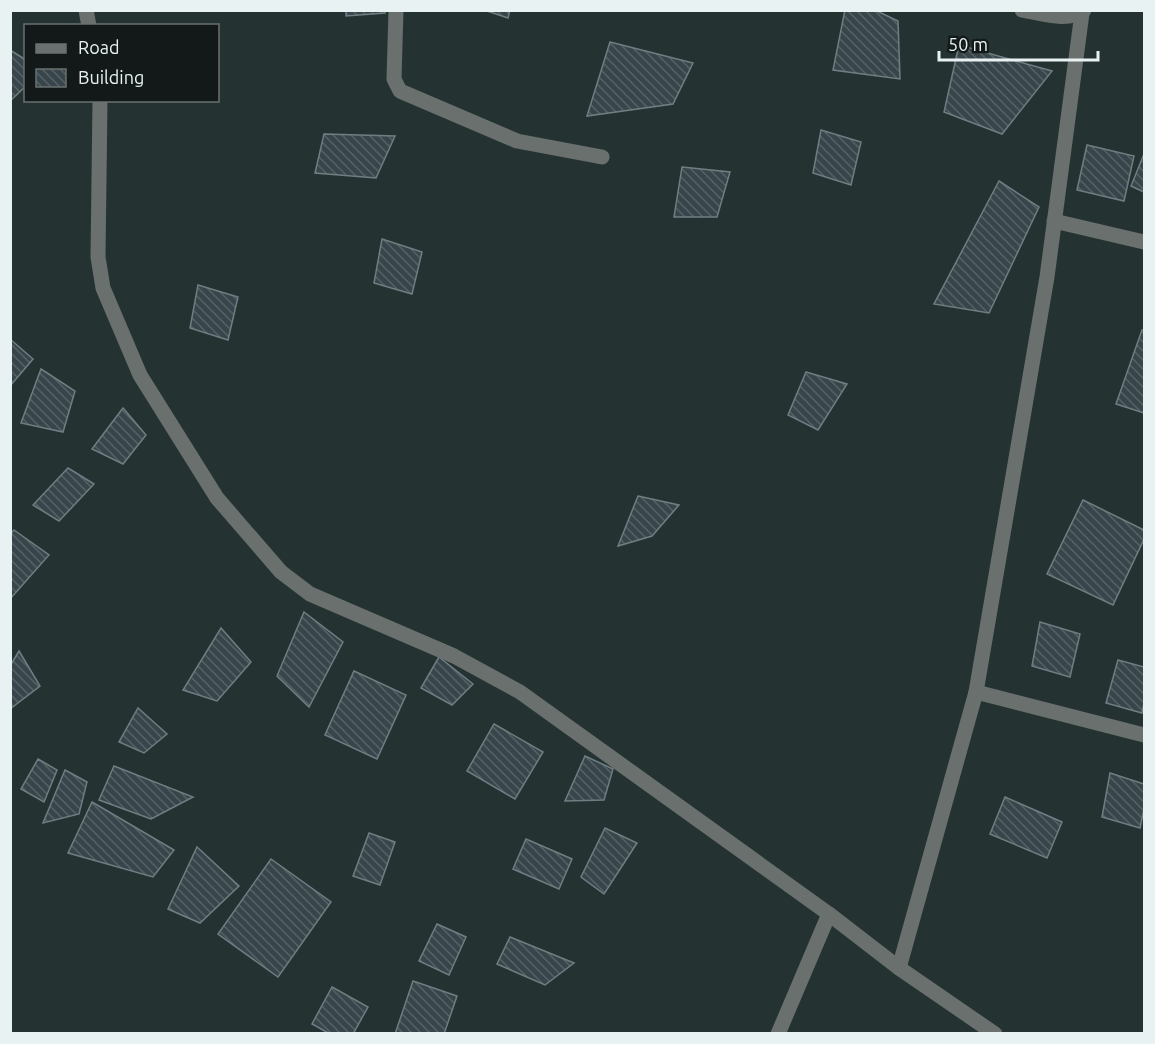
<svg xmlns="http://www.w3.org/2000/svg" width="1155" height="1044" font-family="Ubuntu,sans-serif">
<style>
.building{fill:url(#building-back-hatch);stroke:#6f7e83;stroke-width:1.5}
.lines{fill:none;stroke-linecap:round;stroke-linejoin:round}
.street{stroke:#6a706d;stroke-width:15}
</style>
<defs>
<pattern id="building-back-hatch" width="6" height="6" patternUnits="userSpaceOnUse" patternTransform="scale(1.5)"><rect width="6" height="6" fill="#38464b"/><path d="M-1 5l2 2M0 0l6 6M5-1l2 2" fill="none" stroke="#556165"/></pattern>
</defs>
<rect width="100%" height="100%" fill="#243332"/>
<g class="building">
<polygon points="346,10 385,10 385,13 346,16"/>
<polygon points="484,10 510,10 508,18"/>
<polygon points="845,10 875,10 898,21 900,79 833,70"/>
<polygon points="610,42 693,63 673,104 587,116"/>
<polygon points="959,45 1052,71 1002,134 944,112"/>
<polygon points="10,50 26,60 26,86 10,101"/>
<polygon points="821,130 861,142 851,185 813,173"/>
<polygon points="324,134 395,136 376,178 315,173"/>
<polygon points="1087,145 1134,156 1124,201 1077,190"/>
<polygon points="1144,154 1144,192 1131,186"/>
<polygon points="682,167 730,172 717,217 674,217"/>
<polygon points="999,181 1039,207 989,313 934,304"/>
<polygon points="382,239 422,252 412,294 374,283"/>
<polygon points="198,285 238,297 228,340 190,328"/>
<polygon points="1142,330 1144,330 1144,413 1116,404"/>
<polygon points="10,339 33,359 11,385 10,384"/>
<polygon points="41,369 75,391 63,432 21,423"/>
<polygon points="806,372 847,384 818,430 788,415"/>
<polygon points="123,408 146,435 123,464 92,449"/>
<polygon points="68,468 94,484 59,521 33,505"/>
<polygon points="638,496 679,505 652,536 618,546"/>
<polygon points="1083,500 1144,530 1144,539 1113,605 1047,574"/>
<polygon points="14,530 49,555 10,599 10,534"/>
<polygon points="304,612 343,642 309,707 277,676"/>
<polygon points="1040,622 1080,634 1070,677 1032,666"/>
<polygon points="221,628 251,662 217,701 183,690"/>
<polygon points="19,651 40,686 10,709 10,666"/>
<polygon points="439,657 473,684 452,705 421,688"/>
<polygon points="1118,660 1144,667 1144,703 1142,713 1106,703"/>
<polygon points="354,671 406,695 377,759 325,735"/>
<polygon points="138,708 167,734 144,753 119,742"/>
<polygon points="494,724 543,752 515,799 467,771"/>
<polygon points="585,756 613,769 604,800 565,801"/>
<polygon points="38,759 57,770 44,802 21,789"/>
<polygon points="114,766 193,797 151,819 99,800"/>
<polygon points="65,770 87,782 79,814 43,823"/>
<polygon points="1110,773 1144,784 1144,809 1140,828 1102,817"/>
<polygon points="1005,797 1062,822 1047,858 990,834"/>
<polygon points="92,802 174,850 153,877 68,853"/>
<polygon points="605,828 637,843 604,894 581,877"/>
<polygon points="369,833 395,842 380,885 353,876"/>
<polygon points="526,839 572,859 559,889 513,869"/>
<polygon points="197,847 239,886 200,923 168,909"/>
<polygon points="271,859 331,902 278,977 218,934"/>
<polygon points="437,924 466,937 449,975 419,961"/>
<polygon points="510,937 574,963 545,985 497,964"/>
<polygon points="413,981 457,996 444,1034 395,1034"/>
<polygon points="332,987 368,1007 353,1034 330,1034 312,1024"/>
</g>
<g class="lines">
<g class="street">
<polyline points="86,10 89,26"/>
<polyline points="396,10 394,79 400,91 517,141 602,157"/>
<path d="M1022,10c19,3 46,13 62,0"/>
<polyline points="100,100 98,257 103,288 140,375 217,498 281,572 310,594 454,656 520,692 829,914 899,968 995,1034"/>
<polyline points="1054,221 1144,242"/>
<polyline points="976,692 1144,735"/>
<polyline points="899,968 976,692 1047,277 1082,13"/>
<polyline points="778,1034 829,914"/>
</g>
</g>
<rect width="1155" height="1044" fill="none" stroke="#e9f2f2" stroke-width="24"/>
<rect x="24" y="24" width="195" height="78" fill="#131919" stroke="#697070" stroke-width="1.5"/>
<rect x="36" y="44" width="30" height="9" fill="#6a706d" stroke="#697070" stroke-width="1.5"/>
<text x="78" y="54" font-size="18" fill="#e9f2f2">Road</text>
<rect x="36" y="69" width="30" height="18" fill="url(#building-back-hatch)" stroke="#697070" stroke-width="1.5"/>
<text x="78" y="84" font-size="18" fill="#e9f2f2">Building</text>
<path d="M939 51v9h159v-9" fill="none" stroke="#e9f2f2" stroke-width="3"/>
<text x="948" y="51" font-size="18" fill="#e9f2f2" stroke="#131919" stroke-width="4.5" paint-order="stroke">50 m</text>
</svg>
